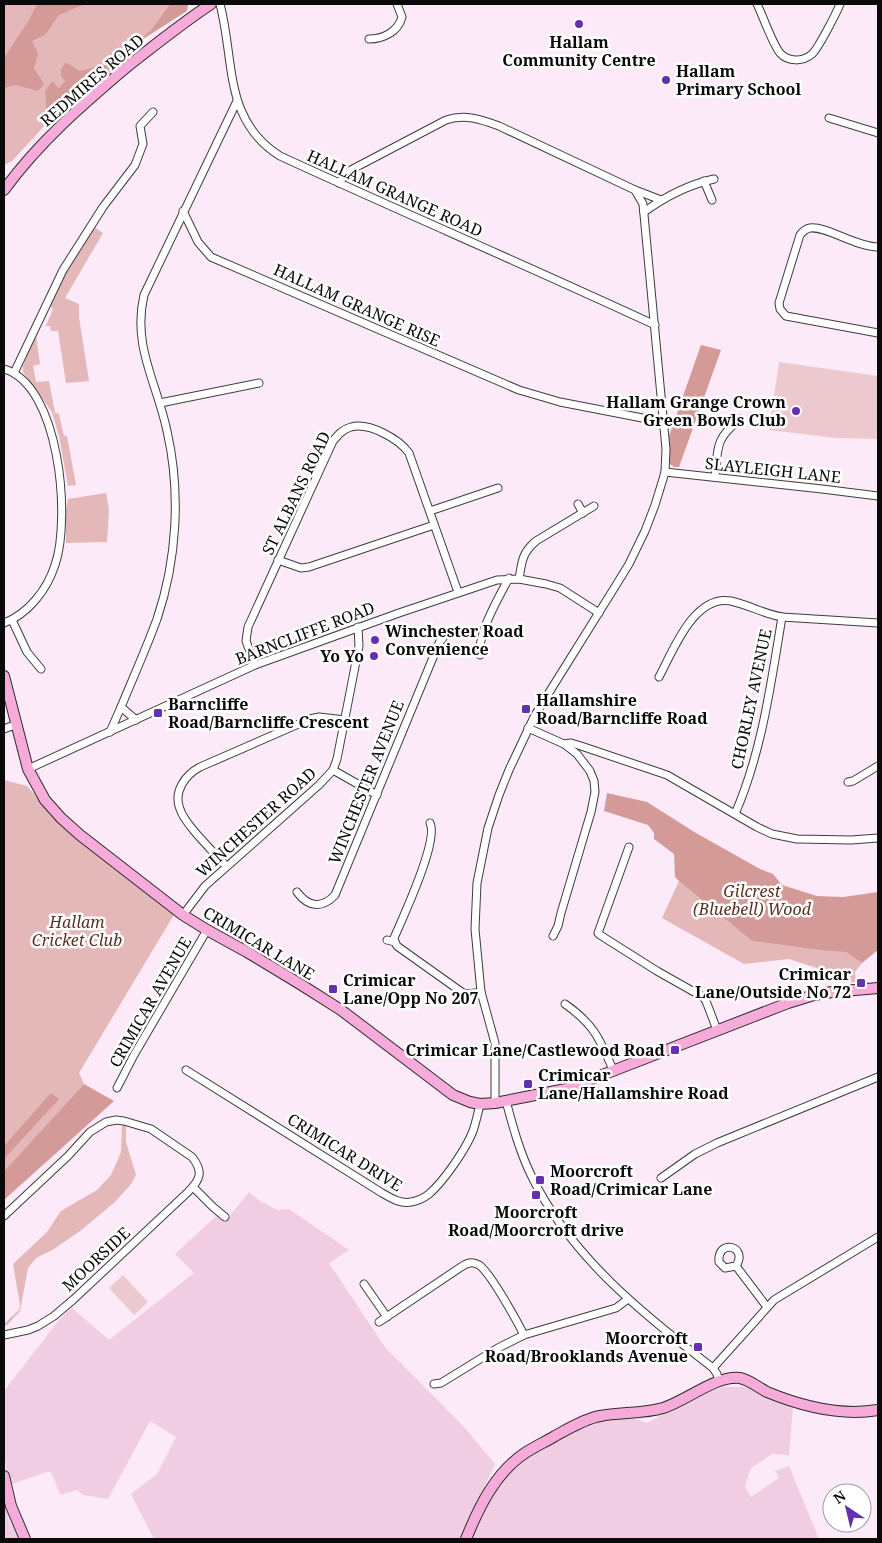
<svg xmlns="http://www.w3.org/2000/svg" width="882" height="1543" font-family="'Noto Serif',serif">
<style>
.farmland{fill:#f0cde2}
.green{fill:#e4b7b9}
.forest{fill:#d39a98}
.pitch{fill:#ecc8cf}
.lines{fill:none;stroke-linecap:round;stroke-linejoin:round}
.street-casing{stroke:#3d3d3d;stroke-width:9}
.secondary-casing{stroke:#2c2c2c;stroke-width:12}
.street{stroke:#fff;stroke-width:7}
.secondary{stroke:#f7abdb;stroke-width:10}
.poi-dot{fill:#6530ad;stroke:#fff;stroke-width:2}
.labels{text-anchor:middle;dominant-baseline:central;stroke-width:5;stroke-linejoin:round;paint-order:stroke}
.poi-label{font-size:16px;font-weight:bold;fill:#0a0a0a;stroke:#fff;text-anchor:start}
.street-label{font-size:16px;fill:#0a0a0a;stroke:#fff}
.park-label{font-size:16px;font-style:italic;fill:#5b3122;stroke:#fff}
</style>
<rect width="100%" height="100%" fill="#fdeaf8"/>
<g class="farmland">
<polygon points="249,1192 260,1201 277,1210 289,1209 349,1250 329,1263 385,1347 464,1427 495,1464 460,1539 154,1539 131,1494 157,1474 176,1437 150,1421 108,1499 83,1495 77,1490 61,1495 50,1471 9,1485 4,1455 4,1391 60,1319 72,1308 109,1340 194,1273 175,1254 216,1216 225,1222"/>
<polygon points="723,1387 745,1387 768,1398 793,1406 789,1455 772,1454 751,1468 745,1486 751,1497 779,1478 775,1471 789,1466 819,1539 470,1539 480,1517 505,1477 537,1451 575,1431 614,1417 633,1418 647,1423 694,1397"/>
<polygon points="4,1492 9,1520 19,1539 4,1539"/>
</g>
<g class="green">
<polygon points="4,4 170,4 151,30 113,62 80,71 66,62 65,81 59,88 52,82 45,91 47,123 12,161 4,165"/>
<polygon points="94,227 103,233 65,298 79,304 79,317 89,381 66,383 58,331 51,331 50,326 46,326 53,309 48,305 75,254"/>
<polygon points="35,336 36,336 40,364 33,366 36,382 49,381 55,413 59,414 64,436 67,436 76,485 68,486 59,436 52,412 23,372 23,366"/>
<polygon points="106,493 109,510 107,542 66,543 66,510 68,499"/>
<polygon points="4,780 27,786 68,832 175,913 79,1073 84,1084 4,1171"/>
<polygon points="679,881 752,941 826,951 846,952 862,963 855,972 856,982 836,982 835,977 832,973 789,959 744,964 662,918"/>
<polygon points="122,1124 126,1125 126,1142 136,1175 131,1184 115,1202 80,1231 54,1249 36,1258 28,1268 20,1311 6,1326 4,1324 19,1310 20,1305 13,1264 47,1232 61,1211 97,1190 111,1175 121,1152"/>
</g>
<g class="forest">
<polygon points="37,4 85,4 59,15 45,35 32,41 38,54 34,68 44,84 38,91 16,85 4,88 4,58 29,20"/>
<path d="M170,4h21l-3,1 -1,6 -47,30c-4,11 -54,50 -66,60l-3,-1 -24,23 -2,-32 7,-10 7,7 6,-7 -4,-5v-7l5,-7 14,9 33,-9 38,-32z"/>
<polygon points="701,345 721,350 679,467 674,467 670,464 669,436"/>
<polygon points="607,793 647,802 696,833 760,869 773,874 782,885 817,896 843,897 878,892 878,950 862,963 846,952 826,951 752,941 679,881 675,877 674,854 654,839 654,833 648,825 604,811"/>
<polygon points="84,1084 114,1101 4,1200 4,1171"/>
<polygon points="51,1093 59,1099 4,1159 4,1146"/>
</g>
<g class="pitch">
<polygon points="779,362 878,376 878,439 835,438 769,430"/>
<polygon points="123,1275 148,1302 134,1315 109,1288"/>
</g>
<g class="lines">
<g class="street-casing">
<g id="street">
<path d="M220,4c15,57 3,116 60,152 124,57 250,111 375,169"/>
<path d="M757,4c6,12 15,39 23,49 8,9 23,9 32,1 6,-5 25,-42 28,-50"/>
<path d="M369,39c14,0 29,-7 33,-22l-5,-13"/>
<polyline points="829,118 878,133"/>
<polyline points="704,181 712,200"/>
<path d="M339,183l8,-11 99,-52c19,-6 34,-1 53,6l136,64 8,14 23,245 -1,23 -2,7 -8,26 -10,26 -16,33 -16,26 -78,125 -26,55 -10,25 -11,33 -11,55 -2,46 6,63 14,51v60"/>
<polyline points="635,190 661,200"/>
<polyline points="183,211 198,242 211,257 519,390 560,402 663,422"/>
<path d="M644,212c22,-16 43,-27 70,-33"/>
<path d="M878,247c-22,0 -51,-21 -68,-19 -5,1 -7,3 -10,7l-21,68 1,6 6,7 92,17"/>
<path d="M4,369c56,16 67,150 51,196 -8,25 -27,49 -51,58"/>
<polyline points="14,373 63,270 103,207 135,165 143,144 140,126 153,112"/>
<polyline points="160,403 259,383"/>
<polyline points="665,472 822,489 878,496"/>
<path d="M715,477c3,-30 0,-38 25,-58"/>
<polyline points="578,504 583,513"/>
<polyline points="430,511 498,488"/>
<polyline points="278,560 301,568 309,567 434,525"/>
<path d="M519,579c3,-18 3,-26 17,-38l58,-35"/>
<polyline points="12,620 27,652 41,669"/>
<path d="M480,655c-3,-21 19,-58 29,-77"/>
<path d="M255,665l-9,-24 2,-14 85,-186c5,-6 10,-12 18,-14 18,-5 48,12 58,26l49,139"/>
<path d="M659,677c14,-26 35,-83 72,-76 18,4 33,13 51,16l96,6"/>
<path d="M136,720l-15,-13c12,-29 25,-58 36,-88 20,-59 24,-127 10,-188 -10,-48 -35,-85 -23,-136l93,-194"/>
<polyline points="528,728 564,744 577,754 590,771 594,781 595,792 591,812 561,913 558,926 553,936"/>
<polyline points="4,729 17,724"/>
<polyline points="110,732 121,707"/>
<polyline points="564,744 571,743 578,745 667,775 757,827 772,834 797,839 851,840 878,838"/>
<polyline points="28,769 255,665 399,613 497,580 519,579 546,584 560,588 599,613"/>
<polyline points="333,770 377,795"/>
<polyline points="848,782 853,781 878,766"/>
<path d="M735,814c27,-62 36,-131 47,-197"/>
<polyline points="629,847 598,933 600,935 657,971 703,997 706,1001 717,1030"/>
<path d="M226,866c-12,-14 -41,-41 -46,-57 -7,-17 5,-34 20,-42l110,-48 9,-2 26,3"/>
<path d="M297,892c11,15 25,17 38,3l104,-252 4,-5"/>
<polyline points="183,915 205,886 319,785 333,770 337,759 359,646 358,627"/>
<polyline points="387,940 395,942 397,946 463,993 469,994 481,992"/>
<path d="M395,942l-1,-4c9,-21 45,-97 36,-115"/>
<path d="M565,1004c30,21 35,36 49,68"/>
<path d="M186,1070l196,123c9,5 18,11 29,9 6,-1 13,-4 18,-8 15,-13 37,-45 44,-63 3,-9 5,-18 7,-27"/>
<polyline points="117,1088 134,1055 207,930"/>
<path d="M506,1101c7,26 14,52 26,76 39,80 112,138 181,191l4,6 2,7"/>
<polyline points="661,1178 695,1154 717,1143 878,1077"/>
<polyline points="193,1187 213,1207 225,1217"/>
<path d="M4,1216l64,-60 22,-24 16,-10 10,-2 8,1 27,8 41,28c12,15 8,23 -4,35l-114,107 -20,17 -16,10 -10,4 -24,5"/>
<path d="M736,1266c13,-20 -19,-28 -17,-4l6,6 11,-2 31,41"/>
<polyline points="364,1284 387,1317"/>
<path d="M379,1322l82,-55c6,-4 11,-6 18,-2 11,7 38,56 45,70"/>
<polyline points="713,1368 774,1300 878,1237"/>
<polyline points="434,1384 441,1383 498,1348 524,1335 616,1308 628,1299"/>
</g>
</g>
<g class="secondary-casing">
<g id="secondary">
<path d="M4,190c35,-48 79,-86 124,-124 27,-21 54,-43 83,-62"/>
<polyline points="4,676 28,769 45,800 61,818 80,835 183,915 207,930 247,952 300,984 341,1010 453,1095 470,1102 480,1104 495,1103 566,1089 788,1003 814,995 832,992 878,988"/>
<polyline points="4,1476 11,1506 25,1539"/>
<path d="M466,1539c13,-32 29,-66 59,-86 9,-6 20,-11 30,-17 13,-7 29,-17 45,-20 20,-4 43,-2 63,-8 23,-7 53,-33 77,-30 10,2 19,10 27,14 34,14 75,24 111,18"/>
</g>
</g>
<use href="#street" class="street"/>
<use href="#secondary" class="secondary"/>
</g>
<g class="poi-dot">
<circle cx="579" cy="24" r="5"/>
<circle cx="666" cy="80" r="5"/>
<circle cx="796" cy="411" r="5"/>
<circle cx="375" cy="640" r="5"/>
<circle cx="374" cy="656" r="5"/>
<rect x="521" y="704" width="10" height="10" rx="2.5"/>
<rect x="153" y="708" width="10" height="10" rx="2.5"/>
<rect x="856" y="978" width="10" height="10" rx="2.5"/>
<rect x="328" y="984" width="10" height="10" rx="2.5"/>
<rect x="670" y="1045" width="10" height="10" rx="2.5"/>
<rect x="523" y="1079" width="10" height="10" rx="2.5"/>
<rect x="535" y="1175" width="10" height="10" rx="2.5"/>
<rect x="531" y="1190" width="10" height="10" rx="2.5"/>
<rect x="693" y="1342" width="10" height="10" rx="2.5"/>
</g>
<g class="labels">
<g class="poi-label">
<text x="579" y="42" text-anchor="middle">Hallam<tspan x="579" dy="18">Community Centre</tspan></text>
<text x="676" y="71">Hallam<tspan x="676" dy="18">Primary School</tspan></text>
<text x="786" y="402" text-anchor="end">Hallam Grange Crown<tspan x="786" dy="18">Green Bowls Club</tspan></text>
<text x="385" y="631">Winchester Road<tspan x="385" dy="18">Convenience</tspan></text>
<text x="364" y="656" text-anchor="end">Yo Yo</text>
<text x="536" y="700">Hallamshire<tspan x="536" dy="18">Road/Barncliffe Road</tspan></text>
<text x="168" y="704">Barncliffe<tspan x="168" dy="18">Road/Barncliffe Crescent</tspan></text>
<text x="851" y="974" text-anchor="end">Crimicar<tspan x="851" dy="18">Lane/Outside No 72</tspan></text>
<text x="343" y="980">Crimicar<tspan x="343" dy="18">Lane/Opp No 207</tspan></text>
<text x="665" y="1050" text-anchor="end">Crimicar Lane/Castlewood Road</text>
<text x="538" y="1075">Crimicar<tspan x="538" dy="18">Lane/Hallamshire Road</tspan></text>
<text x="550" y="1171">Moorcroft<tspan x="550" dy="18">Road/Crimicar Lane</tspan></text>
<text x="536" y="1212" text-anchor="middle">Moorcroft<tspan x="536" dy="18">Road/Moorcroft drive</tspan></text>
<text x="688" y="1338" text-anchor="end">Moorcroft<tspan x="688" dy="18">Road/Brooklands Avenue</tspan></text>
</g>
<g class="street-label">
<text transform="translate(92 80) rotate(-41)">REDMIRES ROAD</text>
<text transform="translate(395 193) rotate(24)">HALLAM GRANGE ROAD</text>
<text transform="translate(357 305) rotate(24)">HALLAM GRANGE RISE</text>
<text transform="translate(773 470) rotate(6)">SLAYLEIGH LANE</text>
<text transform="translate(296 493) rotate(-64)">ST ALBANS ROAD</text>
<text transform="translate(305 633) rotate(-21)">BARNCLIFFE ROAD</text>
<text transform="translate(751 699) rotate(-78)">CHORLEY AVENUE</text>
<text transform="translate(366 782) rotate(-68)">WINCHESTER AVENUE</text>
<text transform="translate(256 822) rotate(-42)">WINCHESTER ROAD</text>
<text transform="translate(259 943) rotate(31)">CRIMICAR LANE</text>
<text transform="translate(150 1002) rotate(-60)">CRIMICAR AVENUE</text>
<text transform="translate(345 1152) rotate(32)">CRIMICAR DRIVE</text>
<text transform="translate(96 1259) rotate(-43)">MOORSIDE</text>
</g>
<g class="park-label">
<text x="752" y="891">Gilcrest<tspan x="752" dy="18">(Bluebell) Wood</tspan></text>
<text x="77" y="922">Hallam<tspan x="77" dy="18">Cricket Club</tspan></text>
</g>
</g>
<rect width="882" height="1543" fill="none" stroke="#0a0a0a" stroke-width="10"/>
<g transform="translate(847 1508) rotate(325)"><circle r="24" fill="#ffffff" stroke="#9d9d9d"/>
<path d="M0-4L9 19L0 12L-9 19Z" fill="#6530ad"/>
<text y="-8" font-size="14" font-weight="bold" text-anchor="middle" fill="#0a0a0a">N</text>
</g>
</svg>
